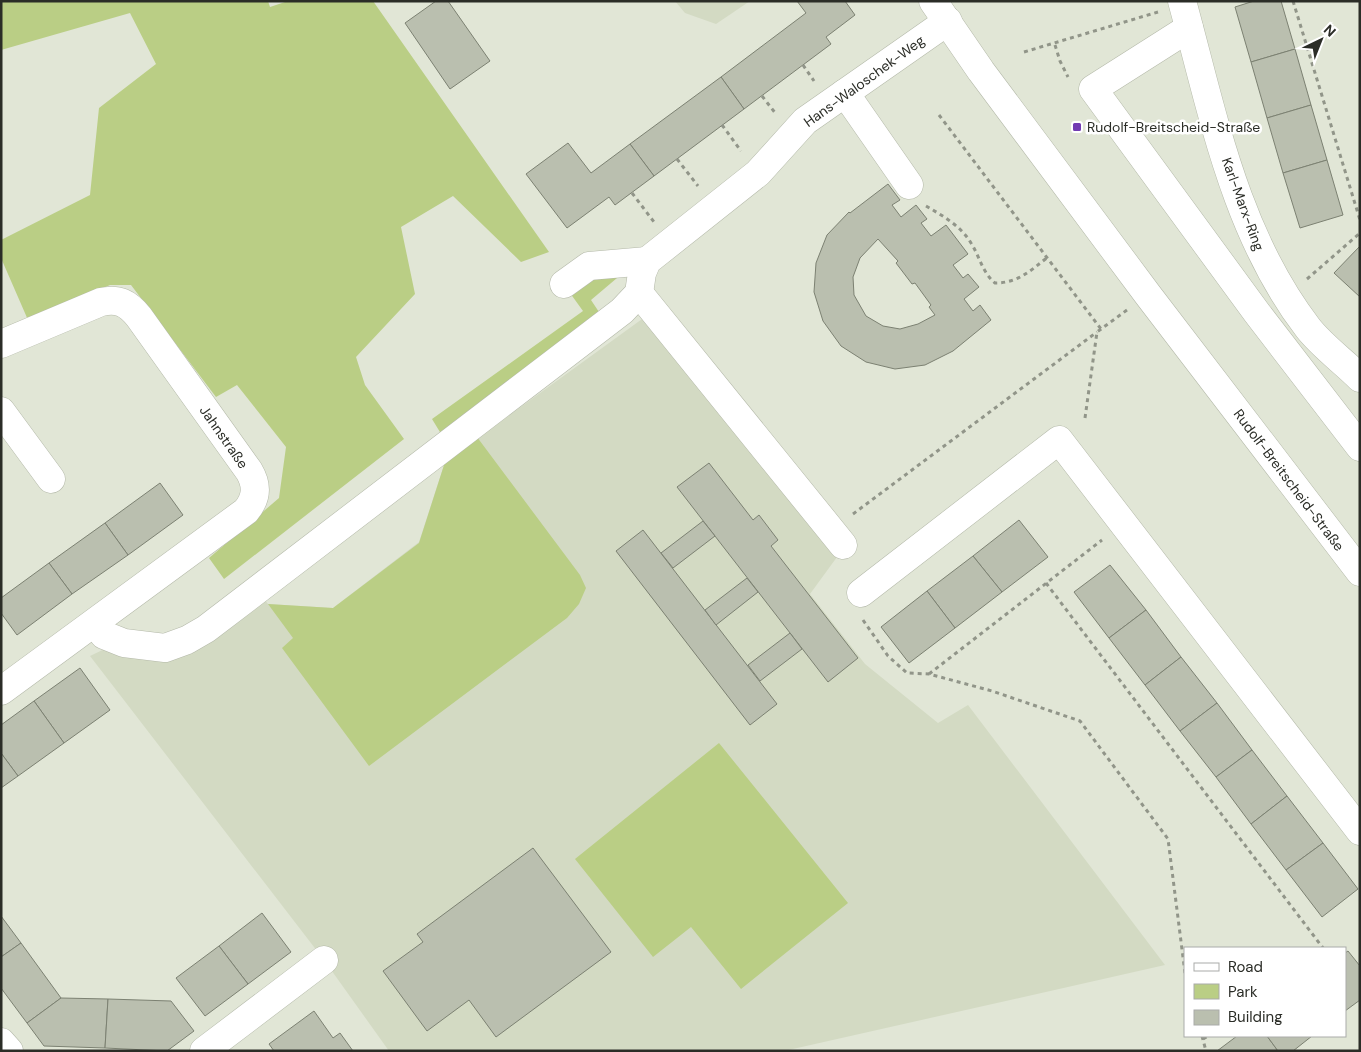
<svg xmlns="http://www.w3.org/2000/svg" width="1361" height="1052" font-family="'DM Sans',sans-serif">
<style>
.built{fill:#d3dac3}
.green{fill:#bace85}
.building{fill:#babfaf;stroke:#7c8172;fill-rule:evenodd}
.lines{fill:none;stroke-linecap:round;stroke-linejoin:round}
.minor-casing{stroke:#b4b9a9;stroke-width:29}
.major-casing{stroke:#b4b9a9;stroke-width:29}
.path{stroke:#919589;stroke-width:3;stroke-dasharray:4 4;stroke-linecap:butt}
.minor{stroke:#fff;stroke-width:28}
.major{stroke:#fff;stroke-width:28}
.poi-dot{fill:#723bb2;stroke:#fff;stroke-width:2}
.labels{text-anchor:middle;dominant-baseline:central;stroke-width:5;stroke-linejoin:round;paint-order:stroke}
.street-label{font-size:14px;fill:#2b2d27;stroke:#fff}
.poi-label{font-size:14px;fill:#2b2d27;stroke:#fff;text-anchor:start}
</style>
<rect width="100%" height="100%" fill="#e1e6d6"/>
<g class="built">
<polygon points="675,1 750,1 716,24 685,13"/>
<polygon points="649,314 837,557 810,594 865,664 938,723 968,705 1165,965 784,1051 389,1051 324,960 90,656 115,644 166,653 262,596 268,604 333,608 419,542 445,462"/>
</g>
<g class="green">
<polygon points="1,1 268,1 270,7 288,1 373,1 549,252 521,262 453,196 401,227 415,294 356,357 365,385 404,439 224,579 209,558 279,498 286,447 237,385 216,397 131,285 110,285 28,320 1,258 1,240 90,195 99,108 156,64 130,13 1,50"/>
<polygon points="599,271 617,278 591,300 601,315 443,437 432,419 583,311 570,293"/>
<polygon points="477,437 580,575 586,588 579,604 567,618 369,766 282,648 293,638 268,604 333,608 419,543 445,462"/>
<polygon points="719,743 848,903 741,989 691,927 653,957 575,859"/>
</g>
<g class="building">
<polygon points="436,1 448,1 490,61 450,89 405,23"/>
<polygon points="797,1 845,1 855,15 826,37 831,44 744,109 721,77 806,13"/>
<polygon points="1254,1 1281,1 1295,49 1251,62 1235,7"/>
<polygon points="1295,49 1311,105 1267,118 1251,62"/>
<polygon points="721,77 744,109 654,176 630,144"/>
<polygon points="1311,105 1327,160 1283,173 1267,118"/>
<polygon points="568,143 591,173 630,144 654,176 615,205 609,197 567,228 526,174"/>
<polygon points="1327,160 1343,215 1300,228 1283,173"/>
<path d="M888,184l12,16 -8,5 9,12 15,-12 11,14 -6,4 10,13 15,-11 22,29 -15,11 10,13 5,-4 11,13 -15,12 9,12 7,-6 11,15 -38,31 -28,14 -30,4 -29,-7 -25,-16 -18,-25 -9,-29 2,-29 11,-28 22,-23 1,1zM878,239l20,22 -2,2 16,21 3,-1 16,22 -2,2 6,8 -17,9 -18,5 -17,-3 -17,-10 -12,-21 -1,-18 7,-19z"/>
<polygon points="1360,246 1360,297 1334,273"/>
<polygon points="709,463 753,520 759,515 778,540 771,546 858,658 828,682 677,487"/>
<polygon points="160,483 183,515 128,555 105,523"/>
<polygon points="1019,520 1048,557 1002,592 973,556"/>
<polygon points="703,521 715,536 673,568 661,553"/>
<polygon points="105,523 128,555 72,594 49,563"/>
<polygon points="643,530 777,704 750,725 616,551"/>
<polygon points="973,556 1002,592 955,628 927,591"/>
<polygon points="49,563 72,594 17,635 1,613 1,598"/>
<polygon points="1110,565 1146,610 1109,638 1074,592"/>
<polygon points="747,578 758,592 716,625 705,610"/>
<polygon points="927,591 955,628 909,663 881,627"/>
<polygon points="1146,610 1181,657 1145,685 1109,638"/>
<polygon points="790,633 802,649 760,681 748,665"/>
<polygon points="1181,657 1217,703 1180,731 1145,685"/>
<polygon points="80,668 110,710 64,743 34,701"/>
<polygon points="34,701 64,743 18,776 1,753 1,725"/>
<polygon points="1217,703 1252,750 1216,777 1180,731"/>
<polygon points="1252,750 1287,796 1251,824 1216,777"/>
<polygon points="1,753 18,776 1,788"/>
<polygon points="1287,796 1323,843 1286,870 1251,824"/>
<polygon points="1323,843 1358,889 1322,917 1286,870"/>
<polygon points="533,848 611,952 496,1037 469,1000 427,1031 383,971 423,942 417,934"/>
<polygon points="262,913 291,952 248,984 219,946"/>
<polygon points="1,916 21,943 1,957"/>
<polygon points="21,943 61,998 27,1023 1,988 1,957"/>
<polygon points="219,946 248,984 205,1016 176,978"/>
<polygon points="1348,951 1360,966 1360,1000 1345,1011 1345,953"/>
<polygon points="61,998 108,999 105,1048 44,1046 27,1023"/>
<polygon points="108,999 171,1001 194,1031 167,1051 105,1048"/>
<polygon points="314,1011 333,1038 340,1033 353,1051 274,1051 269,1044"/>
<polygon points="1237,1036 1267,1036 1278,1051 1217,1051"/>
<polygon points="1267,1036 1312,1036 1293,1051 1278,1051"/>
</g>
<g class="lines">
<g class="minor-casing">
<g id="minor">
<path d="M1182,1c31,113 53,232 126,327 14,18 35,33 52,50"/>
<polyline points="1189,28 1093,89 1257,313 1360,447"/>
<polyline points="845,93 909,185"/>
<polyline points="564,284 589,266 647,261"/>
<polyline points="639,293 843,545"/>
<path d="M1,344l100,-42c17,-4 27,1 38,15l110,154c9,15 7,28 -3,40l-245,180"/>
<polyline points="1,411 51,479"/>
<polyline points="861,593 1059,440 1360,831"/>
<polyline points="95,623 104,635 124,643 165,648 187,640 206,629 622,311 639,293 642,273 647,261 758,173 805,121 948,21"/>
<polyline points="1,1042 9,1051"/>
<polyline points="204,1051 324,960"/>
</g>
</g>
<g class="major-casing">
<polyline id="major" points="933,1 981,71 1148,295 1360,572"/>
</g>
<g class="path">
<polyline points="1293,1 1360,220"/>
<polyline points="1055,45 1060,61 1068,77"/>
<polyline points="1024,52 1158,12"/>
<polyline points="803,65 814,81"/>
<polyline points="762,96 776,114"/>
<polyline points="939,115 1101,329"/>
<polyline points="722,125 741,151"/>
<polyline points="677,159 698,186"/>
<polyline points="632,193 654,222"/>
<path d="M926,206c17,10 35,20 45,37 9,14 11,29 24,40 23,0 35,-12 53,-26"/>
<polyline points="1307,279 1360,233"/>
<polyline points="1085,418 1097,332 1127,310"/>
<polyline points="853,514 1097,332"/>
<polyline points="1046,583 1323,948"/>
<polyline points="863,620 888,656 907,673 929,674 992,691 1080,721 1168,839 1185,973"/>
<polyline points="929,674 1102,540"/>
<polyline points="1202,1036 1206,1051"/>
<polyline points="1203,1039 1208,1036"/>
</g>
<use href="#minor" class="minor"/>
<use href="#major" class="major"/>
</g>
<rect class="poi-dot" x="1072" y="122" width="10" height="10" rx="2.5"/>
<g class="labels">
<g class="street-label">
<text transform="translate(864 81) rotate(-36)">Hans-Waloschek-Weg</text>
<text transform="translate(1243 204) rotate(70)">Karl-Marx-Ring</text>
<text transform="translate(224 437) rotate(55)">Jahnstraße</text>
<text transform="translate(1289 480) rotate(53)">Rudolf-Breitscheid-Straße</text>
</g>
<g class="poi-label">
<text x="1087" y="127">Rudolf-Breitscheid-Straße</text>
</g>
</g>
<rect width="1361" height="1052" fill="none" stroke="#2b2d27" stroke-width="5"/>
<rect x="1184" y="947" width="162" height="90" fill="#ffffff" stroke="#aaaba9"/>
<rect x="1194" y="963" width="25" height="8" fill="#ffffff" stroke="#aaaba9"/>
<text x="1228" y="972" font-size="15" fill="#2b2d27">Road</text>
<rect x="1194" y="984" width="25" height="15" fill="#bace85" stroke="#aaaba9"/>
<text x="1228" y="997" font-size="15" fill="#2b2d27">Park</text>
<rect x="1194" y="1010" width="25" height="15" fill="#babfaf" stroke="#aaaba9"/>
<text x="1228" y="1022" font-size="15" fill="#2b2d27">Building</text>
<g transform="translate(1321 40) rotate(43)" stroke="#ffffff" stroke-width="4" paint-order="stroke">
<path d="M0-4L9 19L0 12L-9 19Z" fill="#2b2d27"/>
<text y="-8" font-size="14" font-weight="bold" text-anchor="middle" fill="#2b2d27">N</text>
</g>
</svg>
